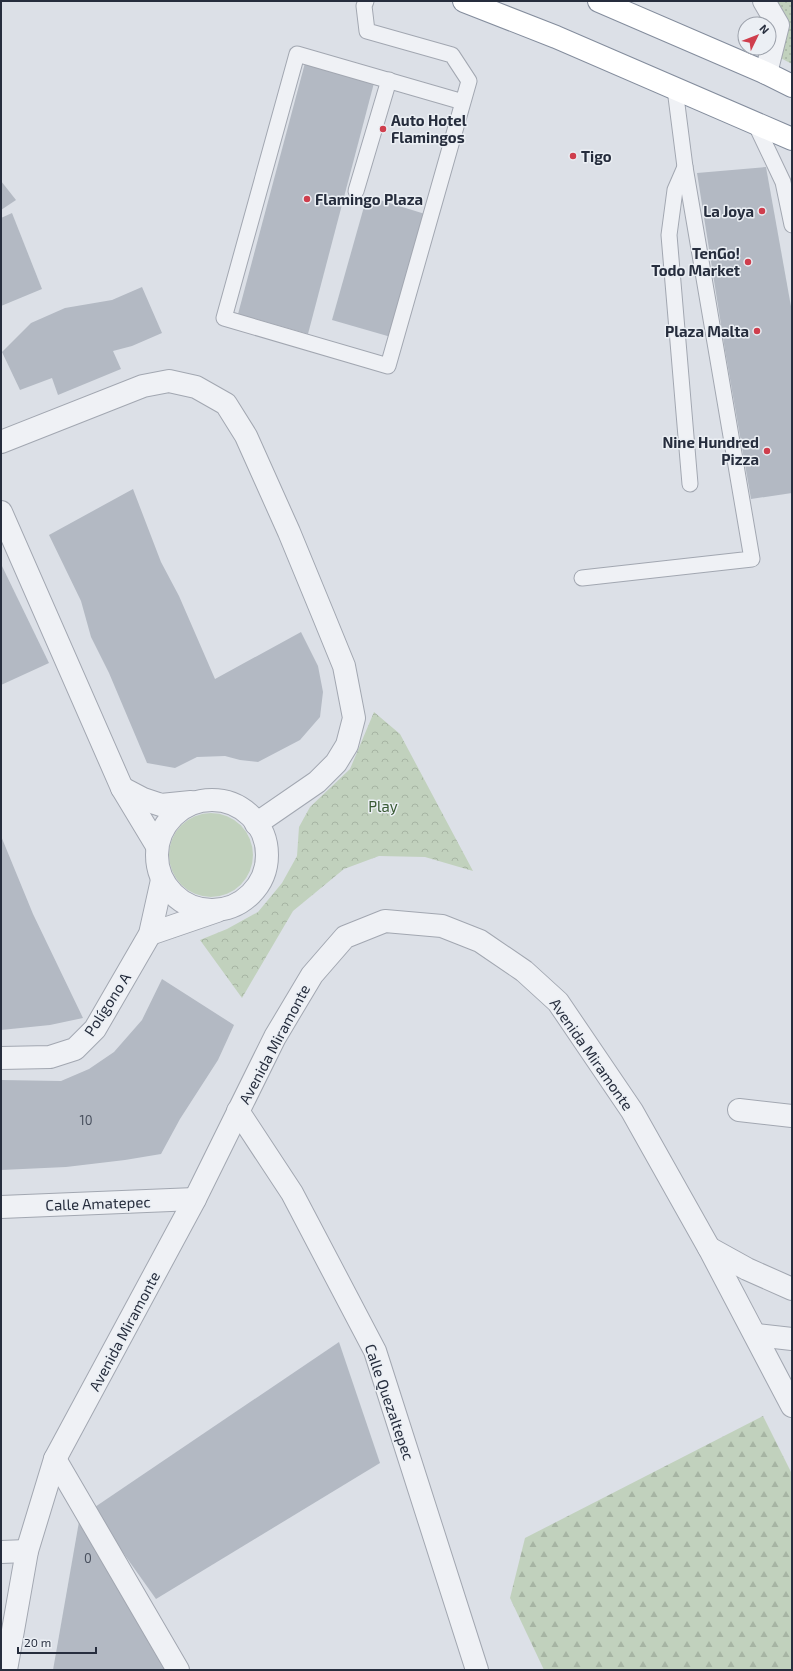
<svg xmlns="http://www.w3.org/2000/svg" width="793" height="1671" font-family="'Exo 2',sans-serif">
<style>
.grass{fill:#c1d1bd}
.forest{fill:url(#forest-firs)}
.park{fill:url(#park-crowns)}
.garden{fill:url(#garden-dots)}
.building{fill:#b3b9c3}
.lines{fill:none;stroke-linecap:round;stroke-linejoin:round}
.service-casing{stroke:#a2a7b1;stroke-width:17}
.pedestrian-casing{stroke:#a2a7b1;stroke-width:24}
.minor-casing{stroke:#a2a7b1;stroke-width:24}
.trunk-casing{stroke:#848d9d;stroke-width:24}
.service{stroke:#eff1f5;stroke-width:15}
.pedestrian{stroke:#eff1f5;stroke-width:22}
.minor{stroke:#eff1f5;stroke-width:22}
.trunk{stroke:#fff;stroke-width:22}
.poi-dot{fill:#cf3e4d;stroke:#ebeff4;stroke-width:1.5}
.labels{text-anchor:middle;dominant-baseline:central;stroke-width:3;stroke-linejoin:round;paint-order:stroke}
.number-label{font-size:13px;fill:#49505e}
.poi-label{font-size:15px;font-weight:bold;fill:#262d3d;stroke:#ebeff4;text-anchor:end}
.park-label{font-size:15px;fill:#385933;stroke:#ebeff4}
.street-label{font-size:15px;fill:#262d3d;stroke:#ebeff4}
</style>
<defs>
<pattern id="forest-firs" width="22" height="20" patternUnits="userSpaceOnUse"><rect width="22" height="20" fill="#c1d1bd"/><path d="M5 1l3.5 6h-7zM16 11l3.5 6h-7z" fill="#a6b4a3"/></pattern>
<pattern id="park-crowns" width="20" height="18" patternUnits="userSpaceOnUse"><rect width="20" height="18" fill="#c1d1bd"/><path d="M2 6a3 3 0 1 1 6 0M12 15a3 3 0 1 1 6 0" fill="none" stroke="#a6b4a3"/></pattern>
<pattern id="garden-dots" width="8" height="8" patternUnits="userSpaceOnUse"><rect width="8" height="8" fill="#c1d1bd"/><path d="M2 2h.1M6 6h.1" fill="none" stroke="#a6b4a3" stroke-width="1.8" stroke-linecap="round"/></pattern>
</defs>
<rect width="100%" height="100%" fill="#dce0e7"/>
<circle class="grass" cx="211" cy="855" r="42"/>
<polygon class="forest" points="763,1416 792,1474 792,1670 544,1670 510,1598 525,1538"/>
<polygon class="park" points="374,712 400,734 473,871 425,857 379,856 344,869 293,911 242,998 200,940 227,929 258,912 282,883 297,856 299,827 310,807 350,769"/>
<polygon class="garden" points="769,1 792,1 792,64 773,54"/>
<g class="building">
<polygon points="305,63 374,83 308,334 238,314"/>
<polygon points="766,167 792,312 792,493 751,499 725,350 697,173"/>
<polygon points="1,181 16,200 1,210"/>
<polygon points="367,196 425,214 391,337 332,320"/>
<polygon points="12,213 42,289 1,306 1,218"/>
<polygon points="142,287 162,333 132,346 113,351 121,369 58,395 52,378 20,390 2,352 31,323 65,308 112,300"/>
<polygon points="133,489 161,562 179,596 215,679 301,632 318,666 323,692 320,717 300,740 258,762 240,760 225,756 197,757 175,768 147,763 109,673 91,637 81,601 49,535"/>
<polygon points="1,564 49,663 1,685"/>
<polygon points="1,836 33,914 83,1018 50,1025 1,1030"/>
<polygon points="162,979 234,1025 218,1060 180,1119 161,1154 125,1160 66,1167 1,1170 1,1080 61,1081 89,1069 114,1052 142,1020"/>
<polygon points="339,1342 380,1463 156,1599 92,1509"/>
<polygon points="80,1516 167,1670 53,1670"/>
</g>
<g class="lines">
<g class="service-casing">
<g id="service">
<polyline points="366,1 364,6 367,31 452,55 469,81 388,366 224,318 297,54 463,102"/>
<polyline points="754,121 783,182 792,225"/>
<polyline points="685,167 675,190 669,235 690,484"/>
<polyline points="356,191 389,80"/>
<polyline points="582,578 752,559 685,167 675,89"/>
</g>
</g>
<g class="pedestrian-casing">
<polyline id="pedestrian" points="764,1 778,25 766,73"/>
</g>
<g class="minor-casing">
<g id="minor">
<polyline points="1,442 143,386 169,381 196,387 226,404 246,436 289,532 324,617 344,666 354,718 347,745 336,763 317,782 256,824"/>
<polyline points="1,512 122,788 157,846"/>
<polyline points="122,788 143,799 161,805 191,802"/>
<circle cx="212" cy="855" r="55"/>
<polyline points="150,934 217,911"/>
<polyline points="1,1058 50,1057 75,1049 95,1029 150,934 162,880"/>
<polyline points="739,1110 792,1116"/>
<polyline points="238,1111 292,1193 375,1351 477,1670"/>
<polyline points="1,1207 195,1199"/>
<polyline points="709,1248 747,1269 792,1289"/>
<polyline points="756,1335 792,1339"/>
<polyline points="55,1459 178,1670"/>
<polyline points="1,1552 27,1551"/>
<polyline points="6,1670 27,1551 55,1459 195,1199 275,1037 312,975 345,937 385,921 442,926 480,941 524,971 558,1002 632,1111 709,1248 792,1406"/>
</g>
</g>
<g class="trunk-casing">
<g id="trunk">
<polyline points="464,1 556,37 792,139"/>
<polyline points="599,1 766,73 792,86"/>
</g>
</g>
<use href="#service" class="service"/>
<use href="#pedestrian" class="pedestrian"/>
<use href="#minor" class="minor"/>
<use href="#trunk" class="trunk"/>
</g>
<g class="poi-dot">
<circle cx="383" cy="129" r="4"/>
<circle cx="573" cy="156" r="4"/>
<circle cx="307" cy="199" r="4"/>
<circle cx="762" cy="211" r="4"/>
<circle cx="748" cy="262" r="4"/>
<circle cx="757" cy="331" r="4"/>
<circle cx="767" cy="451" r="4"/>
</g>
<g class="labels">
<g class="number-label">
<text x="86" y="1120">10</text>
<text x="88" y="1558">0</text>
</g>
<g class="poi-label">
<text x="391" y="120" text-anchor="start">Auto Hotel<tspan x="391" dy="17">Flamingos</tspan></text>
<text x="581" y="156" text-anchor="start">Tigo</text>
<text x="315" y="199" text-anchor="start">Flamingo Plaza</text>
<text x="754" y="211">La Joya</text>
<text x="740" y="253">TenGo!<tspan x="740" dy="17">Todo Market</tspan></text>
<text x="749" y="331">Plaza Malta</text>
<text x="759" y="442">Nine Hundred<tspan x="759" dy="17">Pizza</tspan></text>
</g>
<g class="park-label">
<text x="383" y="806">Play</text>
</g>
<g class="street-label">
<text transform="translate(107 1004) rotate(-57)">Polígono A</text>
<text transform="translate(274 1044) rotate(-62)">Avenida Miramonte</text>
<text transform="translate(592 1054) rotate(55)">Avenida Miramonte</text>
<text transform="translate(98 1203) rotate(-2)">Calle Amatepec</text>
<text transform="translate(124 1331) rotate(-62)">Avenida Miramonte</text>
<text transform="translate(390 1402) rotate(71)">Calle Quezaltepec</text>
</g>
</g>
<rect width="793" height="1671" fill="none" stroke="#262d3d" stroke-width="4"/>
<g transform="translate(757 36) rotate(47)"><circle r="19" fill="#ebeff4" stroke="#9ca1ab"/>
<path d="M0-3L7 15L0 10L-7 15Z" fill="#cf3e4d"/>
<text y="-6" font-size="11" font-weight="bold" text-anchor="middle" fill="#262d3d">N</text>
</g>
<path d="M18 1647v6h78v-6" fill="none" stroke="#262d3d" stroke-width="2"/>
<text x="24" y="1647" font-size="12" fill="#262d3d" stroke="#ebeff4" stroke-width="3" paint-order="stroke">20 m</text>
</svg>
